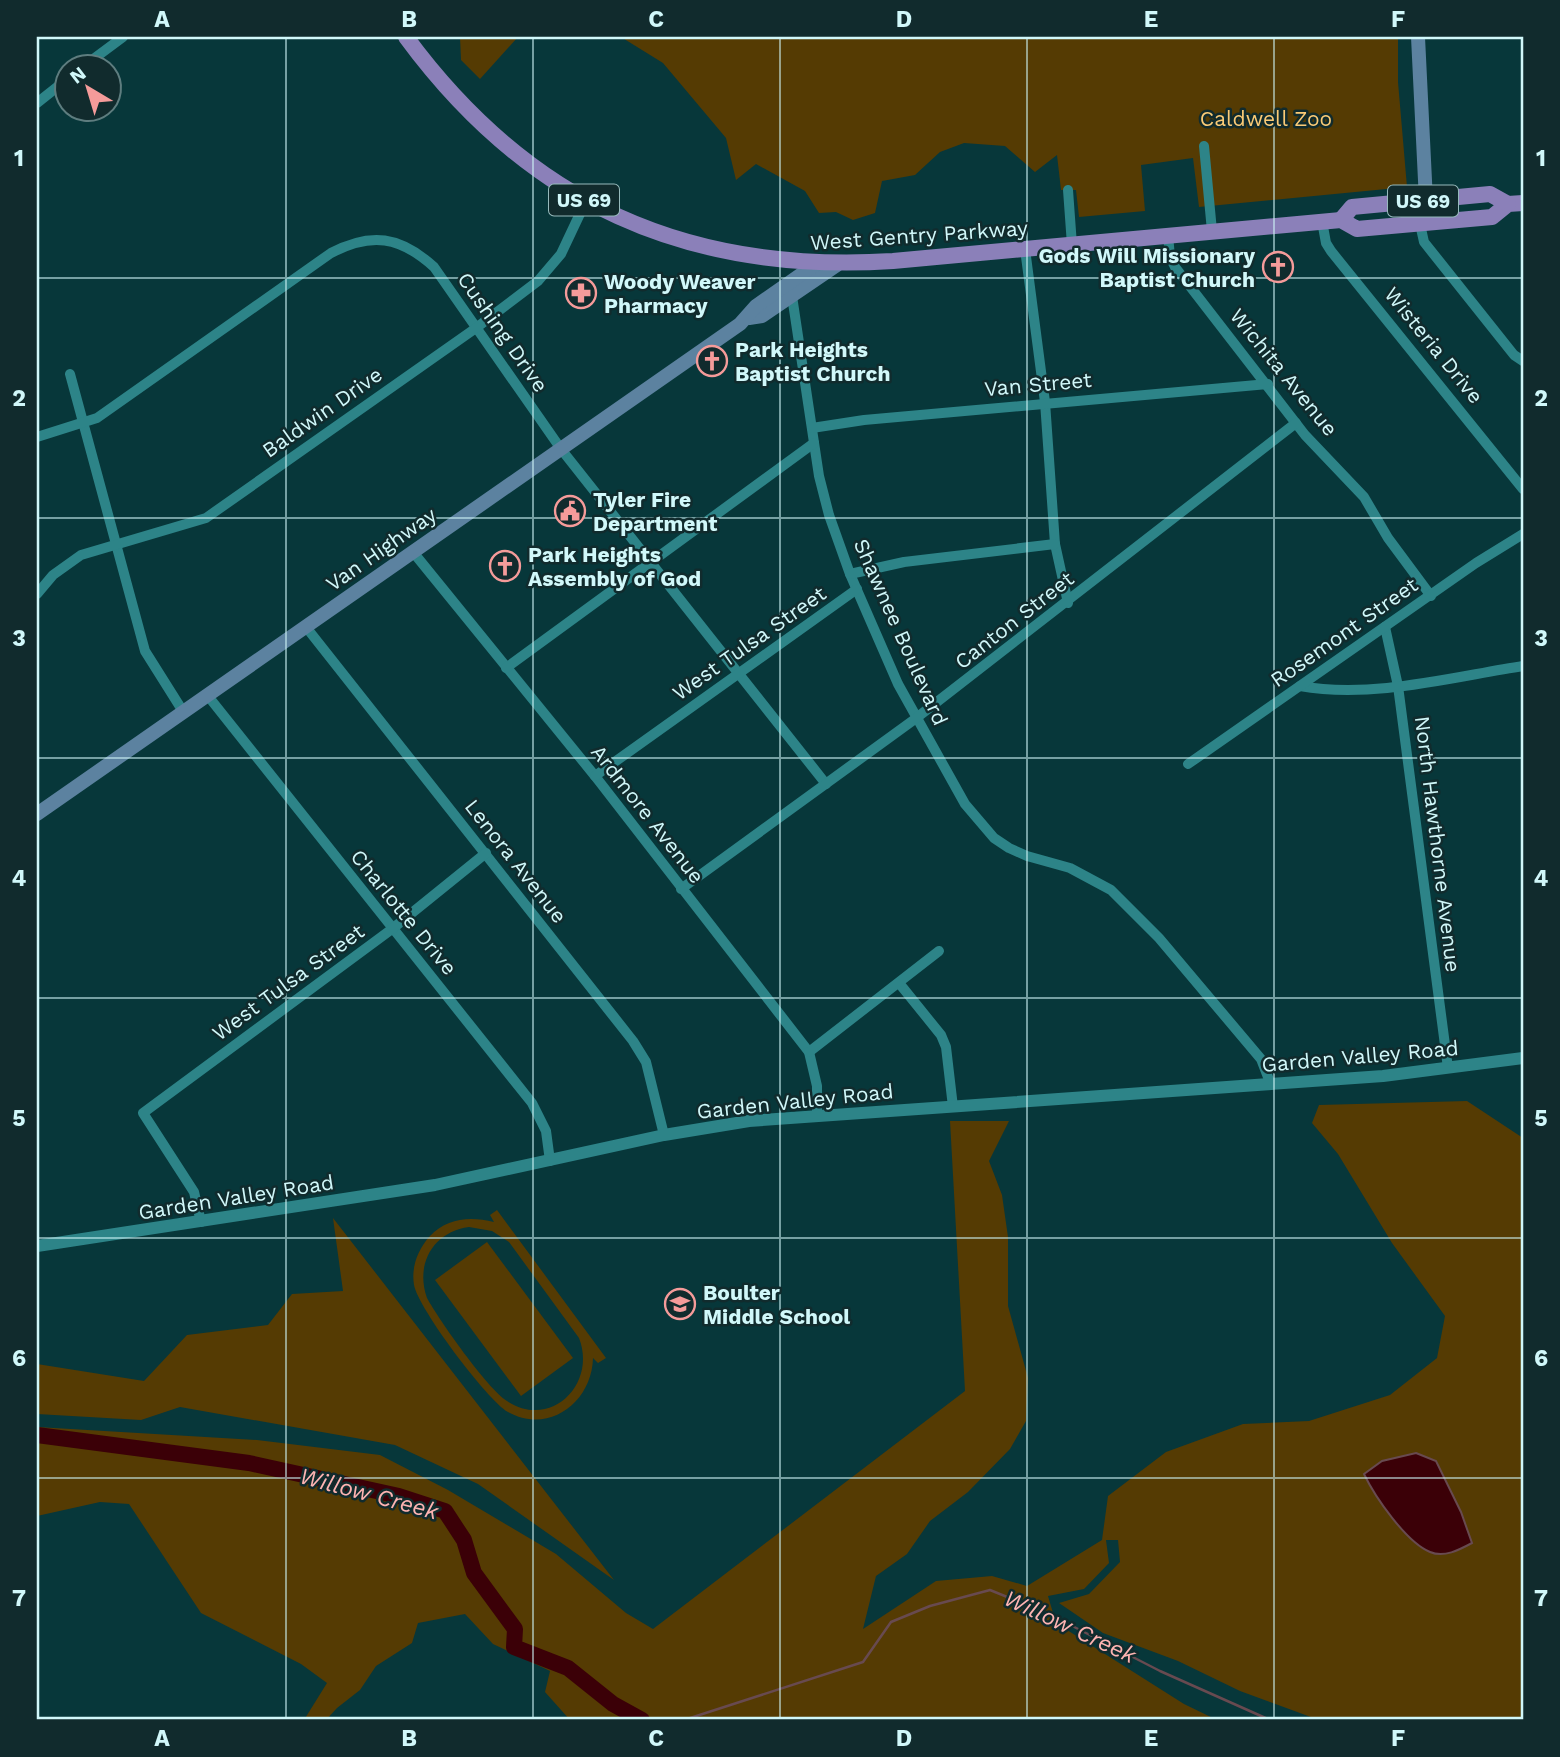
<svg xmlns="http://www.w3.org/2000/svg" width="1560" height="1757" font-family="'Work Sans',sans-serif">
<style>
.green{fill:#553b03;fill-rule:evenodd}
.water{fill:#3b0007;stroke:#684a50;stroke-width:2}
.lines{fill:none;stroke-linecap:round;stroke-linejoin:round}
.stream{stroke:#684a50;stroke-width:2.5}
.river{stroke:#3b0007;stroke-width:16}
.minor{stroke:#2d8488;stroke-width:10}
.tertiary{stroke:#2d8488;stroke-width:12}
.secondary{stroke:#5c82a0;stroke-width:14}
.primary{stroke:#8b80b9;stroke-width:16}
.grid{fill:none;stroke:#d1f8fa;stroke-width:2;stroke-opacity:0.55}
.labels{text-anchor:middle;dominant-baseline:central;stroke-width:5;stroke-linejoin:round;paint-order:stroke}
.shield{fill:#112b2d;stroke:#97babc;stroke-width:2}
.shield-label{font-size:19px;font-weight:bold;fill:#d1f8fa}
.park-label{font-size:21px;fill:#fbcb76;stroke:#112b2d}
.street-label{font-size:21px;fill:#d1f8fa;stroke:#112b2d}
.poi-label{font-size:21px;font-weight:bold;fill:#d1f8fa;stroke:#112b2d;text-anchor:start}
.water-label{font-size:23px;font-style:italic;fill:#feb4b2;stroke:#112b2d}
.neatline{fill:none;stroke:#d1f8fa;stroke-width:2.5}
.grid-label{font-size:23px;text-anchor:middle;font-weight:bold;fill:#d1f8fa}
</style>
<rect width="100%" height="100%" fill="#07373a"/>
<g class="green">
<polygon points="460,37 518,37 480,79 461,60"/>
<polygon points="621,37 1398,37 1398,82 1407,187 1199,207 1193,158 1141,165 1145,211 1079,217 1076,190 1061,190 1057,155 1035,172 1005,146 964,143 940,152 915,175 882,181 875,213 853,220 836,212 819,213 805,191 756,164 736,180 726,138 663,63"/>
<polygon points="1467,1101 1523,1138 1523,1720 1319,1720 1240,1691 1178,1661 1103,1633 1059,1603 1089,1594 1120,1562 1118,1540 1106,1540 1109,1563 1084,1589 1048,1596 1056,1623 1184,1704 1217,1720 570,1720 545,1692 550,1671 493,1644 465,1614 418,1623 412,1643 376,1666 360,1690 337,1708 326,1720 304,1720 327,1683 301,1664 201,1613 129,1504 100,1502 37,1516 37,1427 257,1440 380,1455 448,1490 556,1554 626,1613 653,1629 965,1391 950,1121 1009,1121 989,1161 1002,1195 1008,1237 1008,1306 1028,1378 1026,1421 1010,1449 968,1492 930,1521 907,1554 876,1576 863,1629 936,1581 992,1576 1027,1586 1102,1540 1108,1496 1166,1452 1243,1424 1309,1421 1390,1395 1437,1358 1445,1316 1392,1243 1338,1154 1312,1123 1319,1105"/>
<path d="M497,1210l109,148 -8,5 -5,-5c-1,44 -44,77 -85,54 -21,-12 -90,-104 -94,-127 -3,-18 4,-36 16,-49 17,-18 40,-20 64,-14l-4,-7zM469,1227l23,4 17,11 70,96c18,46 -28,92 -72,63 -20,-13 -68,-81 -80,-103 -12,-34 6,-66 42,-71z"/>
<polygon points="333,1218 614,1580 478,1484 395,1445 180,1407 141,1420 37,1414 37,1364 144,1381 187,1335 268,1325 292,1294 343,1291"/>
<polygon points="487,1242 573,1358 521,1396 435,1280"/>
</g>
<path class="water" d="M1416,1453l20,8 25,51 11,31c-13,7 -28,15 -42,9 -24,-10 -55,-55 -66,-78l18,-13z"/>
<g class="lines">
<polyline class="stream" points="684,1720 863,1662 891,1622 930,1606 990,1590 1047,1613 1160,1671 1270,1720"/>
<polyline class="river" points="37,1435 249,1463 399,1496 445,1511 464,1540 474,1573 515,1629 514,1647 568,1668 613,1704 642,1720"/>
<g class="minor">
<polyline points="84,66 123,37"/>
<polyline points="37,103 66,80"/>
<polyline points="1204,146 1212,231"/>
<polyline points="1068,190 1072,245"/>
<polyline points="1322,221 1326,243 1331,251 1523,489"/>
<polyline points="1420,224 1424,242 1514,355 1523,361"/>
<polyline points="1168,235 1170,257 1175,267 1305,435 1364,497 1388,538 1431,596"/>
<polyline points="1025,249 1045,402 1055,544 1068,603"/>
<polyline points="792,296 819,476 829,515 850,574 898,684 965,804 994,838 1009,848 1027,856 1070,868 1111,890 1159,938 1261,1059 1271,1085"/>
<polyline points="70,374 145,651 184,713"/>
<polyline points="812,428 864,420 1268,384"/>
<path d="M37,437l60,-19 234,-165c40,-21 69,-17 103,14l127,182 265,335"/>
<polyline points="413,552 595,776 809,1052 817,1086 817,1115"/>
<polyline points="850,574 904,562 1055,544"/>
<polyline points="37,594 53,575 81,555 206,518 476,328 538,281 561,254 586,201"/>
<polyline points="306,627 633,1041 646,1062 664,1135"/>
<polyline points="1385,627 1398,686 1448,1068"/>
<polyline points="506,668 814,443"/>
<path d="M1300,686c72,13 152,-9 223,-20"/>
<polyline points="208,696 532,1103 546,1131 550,1161"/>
<polyline points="1188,764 1476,563 1523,534"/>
<polyline points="595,776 857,589"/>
<polyline points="681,889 915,719 1296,423"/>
<polyline points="899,983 941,1035 946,1047 953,1107"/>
<polyline points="809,1052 939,951"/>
<polyline points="201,1222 194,1192 143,1113 392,929 486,853"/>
</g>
<polyline class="tertiary" points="37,1246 435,1185 664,1135 749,1121 1383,1076 1523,1058"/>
<g class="secondary">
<polyline points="1418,37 1426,201 1420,224"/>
<polyline points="749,318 762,316 837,265"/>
<polyline points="37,814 740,324 756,306 816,264"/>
</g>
<g class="primary">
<path d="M406,37c123,167 281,237 487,224l448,-41 16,9 135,-12 16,-13 15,-1"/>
<polyline points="1341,220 1352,207 1490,194 1508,204"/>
</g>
</g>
<path class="grid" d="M286,37v1683M533,37v1683M780,37v1683M1027,37v1683M1274,37v1683M37,278h1486M37,518h1486M37,758h1486M37,998h1486M37,1238h1486M37,1478h1486"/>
<defs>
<g id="church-ring" transform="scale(1.575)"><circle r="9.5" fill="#112b2d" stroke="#f59b9a" stroke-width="1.5"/><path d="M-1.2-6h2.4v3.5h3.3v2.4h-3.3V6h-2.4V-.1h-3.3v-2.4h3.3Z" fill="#f59b9a"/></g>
<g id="pharmacy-ring" transform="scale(1.575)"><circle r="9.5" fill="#112b2d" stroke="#f59b9a" stroke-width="1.5"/><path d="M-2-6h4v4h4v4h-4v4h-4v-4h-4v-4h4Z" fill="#f59b9a"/></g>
<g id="civic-ring" transform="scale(1.575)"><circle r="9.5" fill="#112b2d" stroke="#f59b9a" stroke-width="1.5"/><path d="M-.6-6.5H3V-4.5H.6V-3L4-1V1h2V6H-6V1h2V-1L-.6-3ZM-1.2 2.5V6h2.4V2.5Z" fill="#f59b9a"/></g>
<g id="school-ring" transform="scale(1.575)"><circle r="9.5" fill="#112b2d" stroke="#f59b9a" stroke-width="1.5"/><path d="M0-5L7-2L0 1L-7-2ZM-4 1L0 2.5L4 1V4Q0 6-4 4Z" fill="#f59b9a"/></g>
</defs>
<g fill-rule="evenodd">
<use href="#church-ring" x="1278" y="267"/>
<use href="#pharmacy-ring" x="581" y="293"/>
<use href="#church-ring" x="712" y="361"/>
<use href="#civic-ring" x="570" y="511"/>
<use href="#church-ring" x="505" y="566"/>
<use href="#school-ring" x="680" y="1304"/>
</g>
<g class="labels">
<g class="shield">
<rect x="549" y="184.5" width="70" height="31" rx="5"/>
<rect x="1388" y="185.5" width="70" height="31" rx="5"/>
</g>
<g class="shield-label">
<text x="584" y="200">US 69</text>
<text x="1423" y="201">US 69</text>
</g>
<g class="park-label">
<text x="1266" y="118">Caldwell Zoo</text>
</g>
<g class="street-label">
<text transform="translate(919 235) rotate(-4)">West Gentry Parkway</text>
<text transform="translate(503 332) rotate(55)">Cushing Drive</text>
<text transform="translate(1434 345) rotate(51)">Wisteria Drive</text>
<text transform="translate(1284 372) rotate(51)">Wichita Avenue</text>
<text transform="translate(1038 384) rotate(-5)">Van Street</text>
<text transform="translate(322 412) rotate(-35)">Baldwin Drive</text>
<text transform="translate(381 549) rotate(-35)">Van Highway</text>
<text transform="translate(1014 620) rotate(-38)">Canton Street</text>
<text transform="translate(901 632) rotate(66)">Shawnee Boulevard</text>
<text transform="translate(1344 632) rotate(-35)">Rosemont Street</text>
<text transform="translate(749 643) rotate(-35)">West Tulsa Street</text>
<text transform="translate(648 814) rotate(52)">Ardmore Avenue</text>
<text transform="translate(1438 844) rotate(83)">North Hawthorne Avenue</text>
<text transform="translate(516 861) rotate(52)">Lenora Avenue</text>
<text transform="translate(404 912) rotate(51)">Charlotte Drive</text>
<text transform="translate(288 982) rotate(-36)">West Tulsa Street</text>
<text transform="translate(1360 1056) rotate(-5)">Garden Valley Road</text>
<text transform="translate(795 1101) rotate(-6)">Garden Valley Road</text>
<text transform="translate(236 1197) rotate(-9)">Garden Valley Road</text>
</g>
<g class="poi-label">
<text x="1255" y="255" text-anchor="end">Gods Will Missionary<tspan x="1255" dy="24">Baptist Church</tspan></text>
<text x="604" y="281">Woody Weaver<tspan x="604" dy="24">Pharmacy</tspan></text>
<text x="735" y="349">Park Heights<tspan x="735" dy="24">Baptist Church</tspan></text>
<text x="593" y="499">Tyler Fire<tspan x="593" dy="24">Department</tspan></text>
<text x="528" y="554">Park Heights<tspan x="528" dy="24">Assembly of God</tspan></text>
<text x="703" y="1292">Boulter<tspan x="703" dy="24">Middle School</tspan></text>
</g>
<g class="water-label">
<text transform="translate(369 1494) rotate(15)">Willow Creek</text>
<text transform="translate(1070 1627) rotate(25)">Willow Creek</text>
</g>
</g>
<rect width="1560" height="1757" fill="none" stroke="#112b2d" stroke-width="77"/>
<g transform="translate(88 88) rotate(322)"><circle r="33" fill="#112b2d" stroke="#5e7d7f" stroke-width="2"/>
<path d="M0-5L12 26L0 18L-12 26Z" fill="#f59b9a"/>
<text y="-10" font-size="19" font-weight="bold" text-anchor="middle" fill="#d1f8fa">N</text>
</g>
<rect x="38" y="38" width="1484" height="1680" class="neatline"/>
<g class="grid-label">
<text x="162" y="27">A</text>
<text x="409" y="27">B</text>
<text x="656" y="27">C</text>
<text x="904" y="27">D</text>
<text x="1151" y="27">E</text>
<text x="1398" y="27">F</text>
<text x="19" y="166">1</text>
<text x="1541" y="166">1</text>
<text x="19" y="406">2</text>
<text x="1541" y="406">2</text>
<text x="19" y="646">3</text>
<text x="1541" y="646">3</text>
<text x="19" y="886">4</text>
<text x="1541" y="886">4</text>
<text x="19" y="1126">5</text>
<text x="1541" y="1126">5</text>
<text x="19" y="1366">6</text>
<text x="1541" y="1366">6</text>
<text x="19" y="1606">7</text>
<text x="1541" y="1606">7</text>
<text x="162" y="1746">A</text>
<text x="409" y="1746">B</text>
<text x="656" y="1746">C</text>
<text x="904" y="1746">D</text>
<text x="1151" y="1746">E</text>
<text x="1398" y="1746">F</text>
</g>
</svg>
